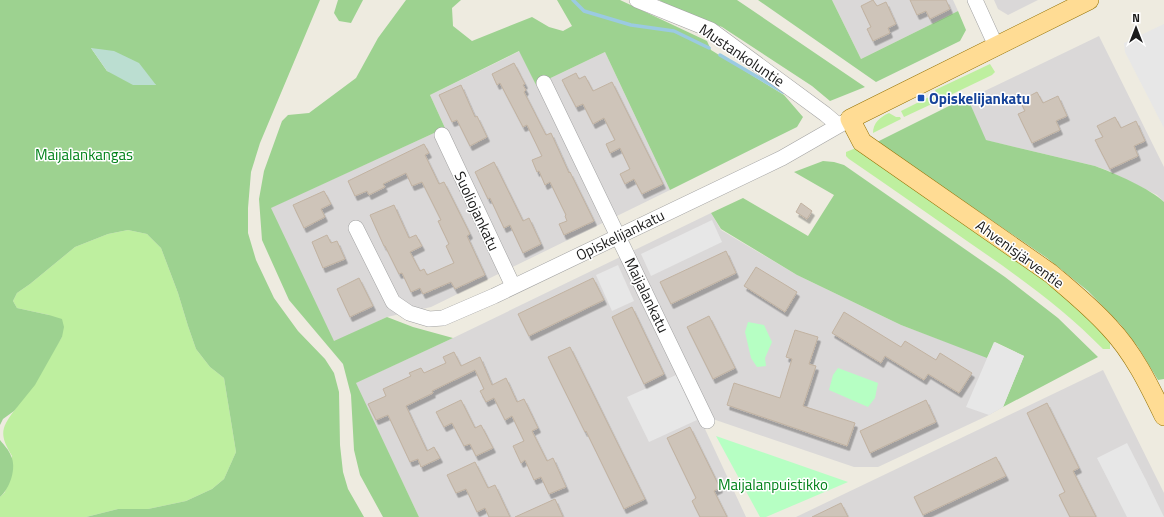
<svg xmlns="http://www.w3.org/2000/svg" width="1164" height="517" font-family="'Titillium Web',sans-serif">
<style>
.residential{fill:#dad8d8}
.grass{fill:#beef9f}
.forest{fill:#9dd290;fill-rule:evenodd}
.wetland{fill:#bbded1}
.park{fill:#b6ffc3}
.parking{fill:#e7e7e7}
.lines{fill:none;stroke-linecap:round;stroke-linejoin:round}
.stream{stroke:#9bcae1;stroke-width:3.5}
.building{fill:#cec4b9;stroke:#c1b2a1;filter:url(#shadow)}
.minor-casing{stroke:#a2a2a2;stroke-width:16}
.major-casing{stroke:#937100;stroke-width:20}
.minor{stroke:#fff;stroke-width:15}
.major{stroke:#ffdc94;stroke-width:19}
.transit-dot{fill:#1a4fb4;stroke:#fff;stroke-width:1.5}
.labels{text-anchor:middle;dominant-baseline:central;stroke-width:3;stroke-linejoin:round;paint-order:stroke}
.street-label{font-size:15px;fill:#1b1b1b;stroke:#fff}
.transit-label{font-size:15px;font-weight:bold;fill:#164399;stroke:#fff;text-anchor:start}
.park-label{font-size:15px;fill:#018219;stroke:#fff}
</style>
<defs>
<filter id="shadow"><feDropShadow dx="2.5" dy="4.5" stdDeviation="0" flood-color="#0004"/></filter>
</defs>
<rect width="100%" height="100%" fill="#eeebe0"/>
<g class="residential">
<polygon points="832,0 953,0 958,11 861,59"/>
<polygon points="994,0 1038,0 1008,15 998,9"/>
<polygon points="1099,36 1164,167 1164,202 1157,195 1109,171 1095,166 985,140 968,99"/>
<polygon points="520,51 536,85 605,52 670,190 431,307 387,317 334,342 270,208 445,128 430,95"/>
<polygon points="711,213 721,230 797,275 901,325 987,357 1003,407 989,415 878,467 854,467 698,414 746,517 419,517 355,383 453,338"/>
<polygon points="1103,370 1164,493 1164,517 796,517"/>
</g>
<g class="grass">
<polygon points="990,64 995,72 992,75 940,100 935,90"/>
<polygon points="933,95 936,102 904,117 901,111"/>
<path d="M889,113l7,4h4l1,2 -28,14c0,-10 7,-16 16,-20z"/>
<path d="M856,148l202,141 52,50v10h-7c-41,-42 -88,-75 -136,-108 -39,-27 -78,-55 -118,-82l-3,-3v-4z"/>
<path d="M128,230l19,4 14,14 17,45 10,33 8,23 14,18 14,11 12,74 -12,27 -12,10 -26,12 -38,8h-30l-32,8h-86v-20l5,-5 7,-36c-12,-20 -12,-27 2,-45l48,-74 -13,-22 -32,-7 -4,-7 4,-8 13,-9 45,-37 33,-13z"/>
</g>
<g class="forest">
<path d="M0,0h320l-60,143 -9,29 -3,36v25l8,27 18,38 24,33 27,28 9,14 5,19 1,53 3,27 5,17 16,28h-278l32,-8h30l38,-8 26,-12 12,-10 12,-27 -12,-74 -14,-11 -14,-18 -8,-23 -10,-33 -17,-45 -14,-14 -19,-4 -20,4 -33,13 -45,37 -13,9 -4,8 4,7 32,7 13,4 2,8 -2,10 -27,48 -21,26 -11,8 -3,6zM91,48l65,37 -49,-14z"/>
<polygon points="338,0 363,0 351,23 339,21 334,13"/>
<polygon points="406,0 461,0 452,8 453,26 472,41 532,17 549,27 563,31 572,26 557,0 620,0 707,41 711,50 784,95 803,117 797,127 670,190 605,52 536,85 519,51 430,95 445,128 271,208 334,341 387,317 413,327 453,338 356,383 419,517 383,517 360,475 354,450 351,395 343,364 289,300 262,240 259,199 264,171 282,121 288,115 309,113 356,78 378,38"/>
<polygon points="659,0 737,0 865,87 830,101 812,86 722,27 672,8"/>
<polygon points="758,0 832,0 861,59 958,11 966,30 960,41 876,82"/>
<path d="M968,99l18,41 109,26c19,7 56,23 69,36v177l-6,1 -20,-33 -17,-22 -33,-34 -41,-33 -170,-116 82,-41z"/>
<polygon points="823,161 834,162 844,165 1005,277 1058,318 1098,357 1003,407 1024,356 995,342 987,358 901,325 797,275 721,229 711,213 743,198 808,236 834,195 794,172"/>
<path d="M0,440c4,5 9,10 11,16 6,12 -1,32 -11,41z"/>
</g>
<polygon class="wetland" points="91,48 114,51 139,63 156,85 133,85 107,71"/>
<g class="park">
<polygon points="748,322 764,325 772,342 765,358 766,366 757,367 751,358 745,332"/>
<polygon points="838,368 878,383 875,398 868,407 829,390 833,375"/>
<polygon points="716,436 848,482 766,517 760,517"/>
</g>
<g class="parking">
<polygon points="1164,24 1164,128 1125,52 1124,43"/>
<polygon points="712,220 722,242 651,276 641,254"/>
<polygon points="618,265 634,301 612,311 596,275"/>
<polygon points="994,342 1024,356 1003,407 989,415 966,407"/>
<polygon points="676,375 697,420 649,442 627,397"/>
<polygon points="1127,443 1146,480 1164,517 1127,517 1097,458"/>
</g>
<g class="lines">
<g class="stream">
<polyline points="573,0 584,11 631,25 674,31 709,48"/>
<polyline points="720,55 783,92"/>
</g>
</g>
<g class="building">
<polygon points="873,0 877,6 886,2 896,24 888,28 890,33 873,41 867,29 871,27 861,6"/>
<polygon points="910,0 946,0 950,9 930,19 926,11 917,15"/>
<polygon points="514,63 525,84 523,85 526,90 524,92 546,135 551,133 569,173 570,172 594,221 564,235 559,224 567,221 565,216 566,215 550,182 545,185 539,171 537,172 532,160 542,156 527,125 523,127 500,83 497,85 492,74"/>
<polygon points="576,73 579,79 585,76 593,91 612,82 663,184 642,194 634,179 625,184 620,174 630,169 620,148 610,153 606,144 615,140 604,118 593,124 583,104 576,107 562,80"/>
<polygon points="461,85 475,117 477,116 487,137 470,146 457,120 452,122 439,95"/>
<polygon points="1037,92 1043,103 1058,96 1067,116 1056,121 1060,130 1032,143 1018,114 1025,111 1020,101"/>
<polygon points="1115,117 1121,128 1136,121 1145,141 1134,146 1138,156 1110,169 1095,140 1103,137 1097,126"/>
<polygon points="424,144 429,153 425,155 439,184 444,182 470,234 467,236 485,275 455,289 451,282 423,294 420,288 411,292 402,273 399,274 385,246 384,246 370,215 394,205 409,238 416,235 422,246 410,252 420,271 424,269 427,275 454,263 446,246 449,244 438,221 441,220 422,182 412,186 406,173 383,184 385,187 369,195 367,191 355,196 348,181"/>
<polygon points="494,162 523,221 529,218 541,244 523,253 510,225 504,228 490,198 488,199 475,172"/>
<polygon points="324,191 331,204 321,209 325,217 304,228 293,205"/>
<polygon points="801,203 812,211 807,219 796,212"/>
<polygon points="327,235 331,243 337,241 345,259 323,268 312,242"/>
<polygon points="726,251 736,273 671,304 660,282"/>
<polygon points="756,267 797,292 785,312 744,286"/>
<polygon points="359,278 373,306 350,317 337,289"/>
<polygon points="593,278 604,300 529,336 518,314"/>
<polygon points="632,307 664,374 644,384 612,317"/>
<polygon points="844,312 901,347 905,341 936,360 940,353 972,373 959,393 928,374 924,380 885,356 881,363 832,333"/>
<polygon points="709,316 735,368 713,379 687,327"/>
<polygon points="795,330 818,337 809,364 816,366 803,406 855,423 847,446 727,405 734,383 780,398 792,359 786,357"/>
<polygon points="570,347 645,499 624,509 586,431 585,432 548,357"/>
<polygon points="454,352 461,366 480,357 492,385 506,378 517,402 524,399 538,428 532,431 547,461 553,458 566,487 549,494 541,477 534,480 525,460 521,463 513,446 524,441 512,416 505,420 494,398 486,402 480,391 484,389 475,370 432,391 433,393 406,406 427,451 434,447 440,458 421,467 418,459 410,462 388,415 376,420 368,404 386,396 383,389 411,376 409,373 421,368 424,373 446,363 443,357"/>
<polygon points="461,400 475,428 481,425 493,448 476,456 470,444 464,446 452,423 444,427 436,412"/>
<polygon points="926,400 936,422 870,453 860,431"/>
<polygon points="1047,403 1079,468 1073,471 1096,517 1070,517 1059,495 1065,492 1027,413"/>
<polygon points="690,427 720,488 714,491 727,517 700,517 692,501 696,498 667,438"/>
<polygon points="996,457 1006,476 923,515 914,497"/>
<polygon points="475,462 488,488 495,485 510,517 489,517 485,508 477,512 466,489 456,493 447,475"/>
<polygon points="555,499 563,517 515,517"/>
<polygon points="841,503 848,517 812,517"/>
</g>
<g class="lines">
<g class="minor-casing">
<g id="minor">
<polyline points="637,0 711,30 825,114 838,125"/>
<polyline points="975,0 996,46"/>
<polyline points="544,83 707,421"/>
<polyline points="442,135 513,286"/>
<polyline points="356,228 393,302 409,313 429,319 443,318 494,296 782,158 850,119"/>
</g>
</g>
<g class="major-casing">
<path id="major" d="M1089,0l-239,119 12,23 188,131c20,17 41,34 59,54 24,25 40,58 55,89"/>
</g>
<use href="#minor" class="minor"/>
<use href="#major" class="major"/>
</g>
<rect class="transit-dot" x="917" y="94" width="8" height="8" rx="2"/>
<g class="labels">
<g class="street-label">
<text transform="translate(742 55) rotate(34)">Mustankoluntie</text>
<text transform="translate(477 211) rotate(65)">Suoliojankatu</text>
<text transform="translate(620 235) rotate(-26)">Opiskelijankatu</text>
<text transform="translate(1020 254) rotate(36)">Ahvenisjärventie</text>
<text transform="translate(647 295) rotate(64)">Maijalankatu</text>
</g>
<g class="transit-label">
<text x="929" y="98">Opiskelijankatu</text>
</g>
<g class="park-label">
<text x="84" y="154">Maijalankangas</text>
<text x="773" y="484">Maijalanpuistikko</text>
</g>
</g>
<g transform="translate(1136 28)" stroke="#ffffff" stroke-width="3" paint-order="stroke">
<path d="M0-3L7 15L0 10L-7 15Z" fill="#1b1b1b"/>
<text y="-6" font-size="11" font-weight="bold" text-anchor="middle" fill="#1b1b1b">N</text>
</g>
</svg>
